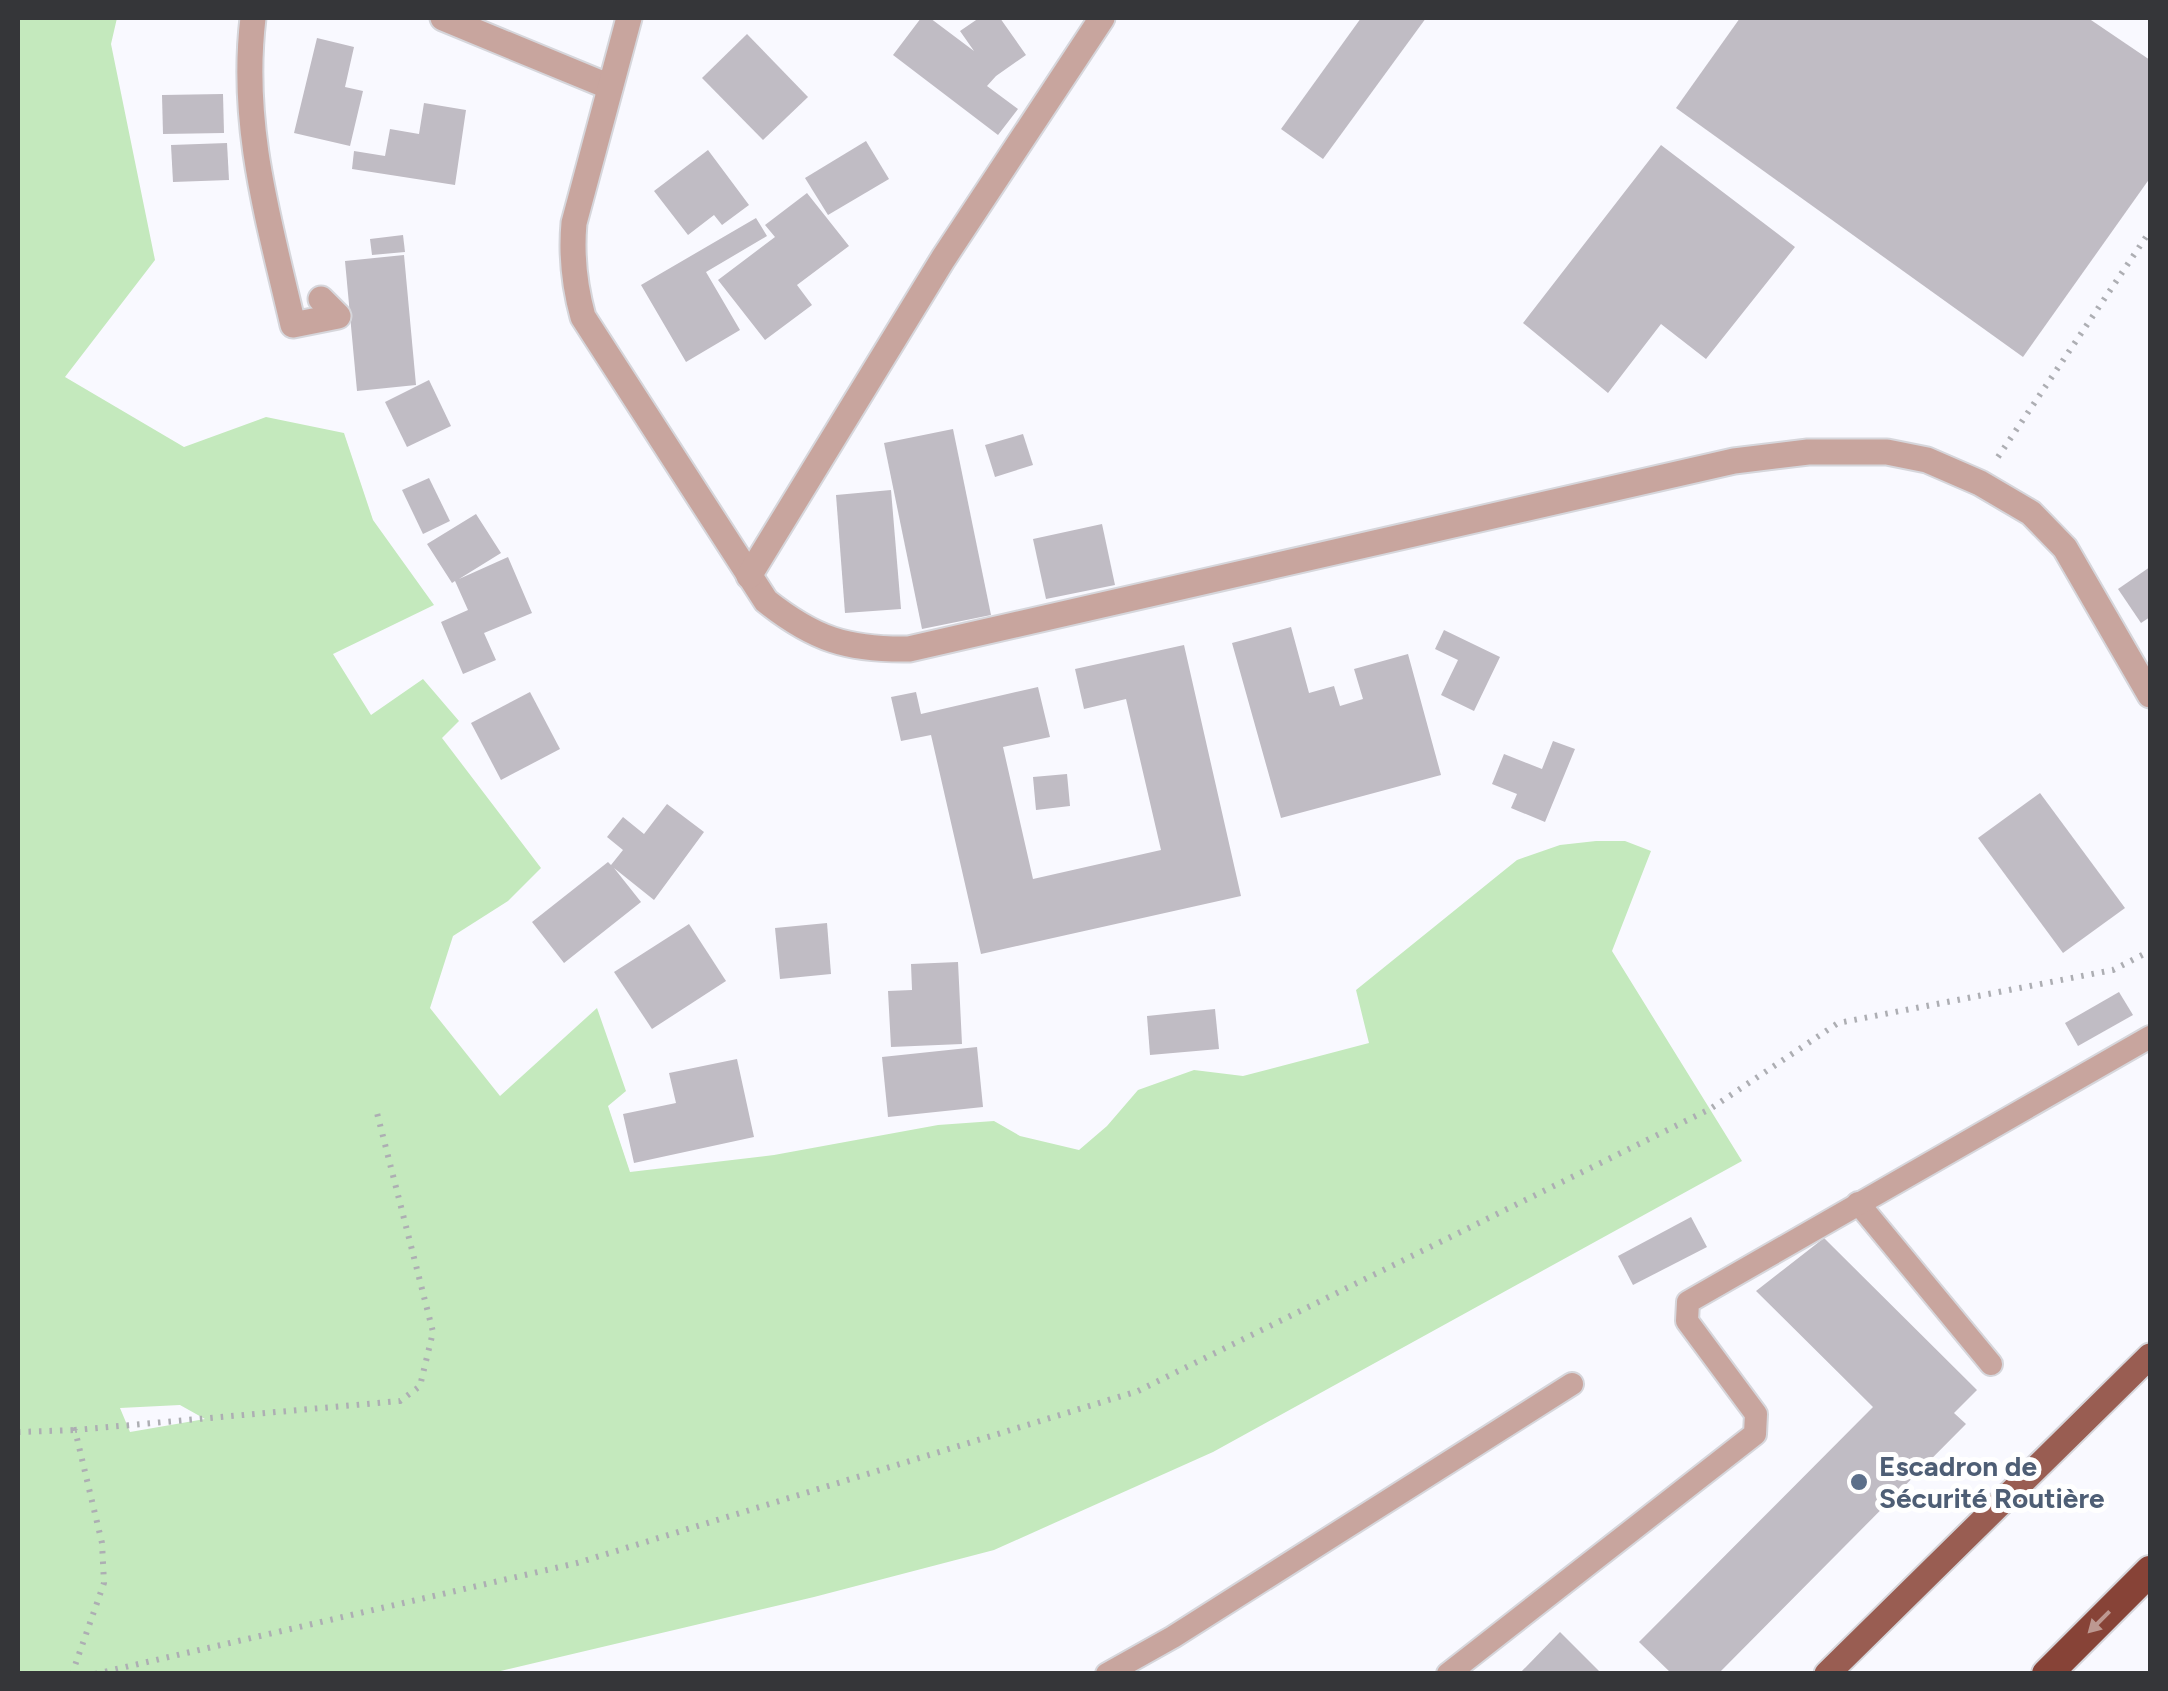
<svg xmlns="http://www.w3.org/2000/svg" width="2168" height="1691" font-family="Figtree,sans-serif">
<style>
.green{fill:#c4e9bd;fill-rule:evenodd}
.building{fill:#c0bcc4}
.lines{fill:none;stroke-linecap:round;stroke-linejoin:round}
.lane-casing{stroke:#d6d6db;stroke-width:26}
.street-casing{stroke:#d6d6db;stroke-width:29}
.primary-casing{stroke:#d6d6db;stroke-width:29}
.highway-casing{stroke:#d6d6db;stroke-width:34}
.path{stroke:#adaeb3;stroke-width:6;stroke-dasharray:2.5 8;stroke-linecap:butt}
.lane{stroke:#c8a59e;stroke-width:22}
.street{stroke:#c8a59e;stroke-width:25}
.primary{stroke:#995d52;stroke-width:25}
.highway{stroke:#874337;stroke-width:30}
.oneway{fill:#bd9891}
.service-dot{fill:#5c6f8a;stroke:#fff;stroke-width:4}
.labels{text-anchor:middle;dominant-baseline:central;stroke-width:10;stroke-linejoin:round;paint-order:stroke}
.service-label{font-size:28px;font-weight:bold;fill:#4e5e75;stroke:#fff;text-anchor:start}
</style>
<rect width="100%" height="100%" fill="#f9f9ff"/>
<path class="green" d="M18,18h99l-6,26 44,216 -90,117 119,70 82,-30 78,16 29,87 61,85 -101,49 38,61 52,-36 36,42 -17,17 99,130 -33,33 -55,35 -23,72 70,88 97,-88 29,83 -18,15 22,66 144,-17 164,-30 56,-4 26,15 59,14 28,-24 31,-36 56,-20 49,6 126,-33 -13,-53 161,-130 43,-15 36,-4h29l26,10 -39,100 130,210 -529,291 -219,98 -180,47 -322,76h-474zM180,1405l25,14 -75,13 -10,-24z"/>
<g class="building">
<polygon points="921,18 930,18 974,51 960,31 979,18 1000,18 1026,55 996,76 987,86 1018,109 998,135 893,55"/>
<polygon points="1361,18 1426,18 1323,159 1281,129"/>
<polygon points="1740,18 2088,18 2150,60 2150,178 2023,357 1676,108"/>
<polygon points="747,34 808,97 763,140 702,78"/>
<polygon points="317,38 354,47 345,87 363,91 350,146 294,133"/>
<polygon points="223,94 224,133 163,134 162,95"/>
<polygon points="424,103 466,110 455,185 352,169 354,151 385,156 390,129 419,134"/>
<polygon points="866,141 889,179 828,215 805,178"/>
<polygon points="227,143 229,180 173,182 171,145"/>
<polygon points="1661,145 1795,247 1706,359 1661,324 1608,393 1523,323"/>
<polygon points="708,150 749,205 722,225 714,215 688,235 654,191"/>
<polygon points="807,193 849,246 797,285 812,305 765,340 718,280 775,237 765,225"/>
<polygon points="756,218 767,236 706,272 740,330 686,362 641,285"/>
<polygon points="403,235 405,252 372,255 370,239"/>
<polygon points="404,255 416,385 357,391 345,261"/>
<polygon points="429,380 451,426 407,447 385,402"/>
<polygon points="953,429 991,615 922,629 884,443"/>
<polygon points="1023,434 1033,465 995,477 985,445"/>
<polygon points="429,478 450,521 423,534 402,490"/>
<polygon points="891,490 901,609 845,613 836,495"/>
<polygon points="476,514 501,553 459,579 508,557 532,613 484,633 496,660 463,674 441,622 468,610 455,581 452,583 427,544"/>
<polygon points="1102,524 1115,585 1046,599 1033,539"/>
<polygon points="2150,567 2150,617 2141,623 2118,589"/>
<polygon points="1291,627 1309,693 1334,686 1340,706 1363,699 1354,669 1408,654 1441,775 1281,818 1232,643"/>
<polygon points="1444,630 1500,657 1474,711 1441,695 1458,660 1435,649"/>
<polygon points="1184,645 1241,896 981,954 931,735 901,741 891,697 916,692 921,714 1038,687 1050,737 1003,747 1033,879 1161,850 1126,699 1084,709 1075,669"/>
<polygon points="530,692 560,749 501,780 471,723"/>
<polygon points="1553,741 1575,749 1545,822 1511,808 1517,794 1492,784 1504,754 1542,769"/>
<polygon points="1067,774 1070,806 1036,810 1033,777"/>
<polygon points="2040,793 2125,908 2063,953 1978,838"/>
<polygon points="667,804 704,832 654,900 614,868 641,902 564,963 532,922 608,862 611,865 623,850 607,837 623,817 644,834"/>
<polygon points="827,923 831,974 780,979 775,928"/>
<polygon points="689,924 726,981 652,1029 614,972"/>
<polygon points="958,962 962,1044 891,1047 888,991 912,990 911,964"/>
<polygon points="2119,992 2133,1015 2078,1046 2065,1023"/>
<polygon points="1215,1009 1219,1049 1150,1055 1147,1016"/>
<polygon points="977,1047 983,1107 888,1117 882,1057"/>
<polygon points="737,1059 754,1137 634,1163 623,1114 676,1103 669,1073"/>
<polygon points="1691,1217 1707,1247 1633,1285 1618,1256"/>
<polygon points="1824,1238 1977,1390 1954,1413 1966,1424 1718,1674 1672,1674 1639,1642 1873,1407 1756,1291"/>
<polygon points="1560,1632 1602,1674 1519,1674"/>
</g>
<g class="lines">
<g class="lane-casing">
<g id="lane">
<polyline points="1858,1203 1991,1364"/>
<polyline points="1107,1674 1173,1637 1572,1384"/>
<polyline points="1448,1674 1755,1434 1756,1414 1687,1321 1688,1302 2150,1037"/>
</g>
</g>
<g class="street-casing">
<g id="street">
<path d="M253,18c-13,108 16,203 40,307l45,-9 -17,-17"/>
<polyline points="443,18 610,87"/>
<path d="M629,18l-55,205c-3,33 0,61 9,94l183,284c48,38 81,49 143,48l825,-188 74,-9h79l40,8 53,23 51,30 34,35 85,147"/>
<polyline points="749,576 943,259 1102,18"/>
</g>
</g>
<g class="primary-casing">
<polyline id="primary" points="1827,1674 2150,1356"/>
</g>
<g class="highway-casing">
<polyline id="highway" points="2047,1674 2150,1571"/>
</g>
<g class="path">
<polyline points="1998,457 2150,231"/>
<polyline points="18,1432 75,1430"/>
<polyline points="72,1674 104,1583 102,1543 75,1430 400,1401 420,1386 433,1332 376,1109"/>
<polyline points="95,1674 577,1563 1138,1391 1710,1109 1838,1023 2113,970 2150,951"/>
</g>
<use href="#lane" class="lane"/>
<use href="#street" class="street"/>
<use href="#primary" class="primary"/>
<use href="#highway" class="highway"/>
</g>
<defs><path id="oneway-solid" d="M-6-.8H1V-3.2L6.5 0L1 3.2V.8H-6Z" transform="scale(2.5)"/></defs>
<use class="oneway" href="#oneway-solid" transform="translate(2099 1622) rotate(135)"/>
<circle class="service-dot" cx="1859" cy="1482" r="10"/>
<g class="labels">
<g class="service-label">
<text x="1879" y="1466">Escadron de<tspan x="1879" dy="32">Sécurité Routière</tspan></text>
</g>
</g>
<rect width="2168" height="1691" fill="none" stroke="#353639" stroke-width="40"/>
</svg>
